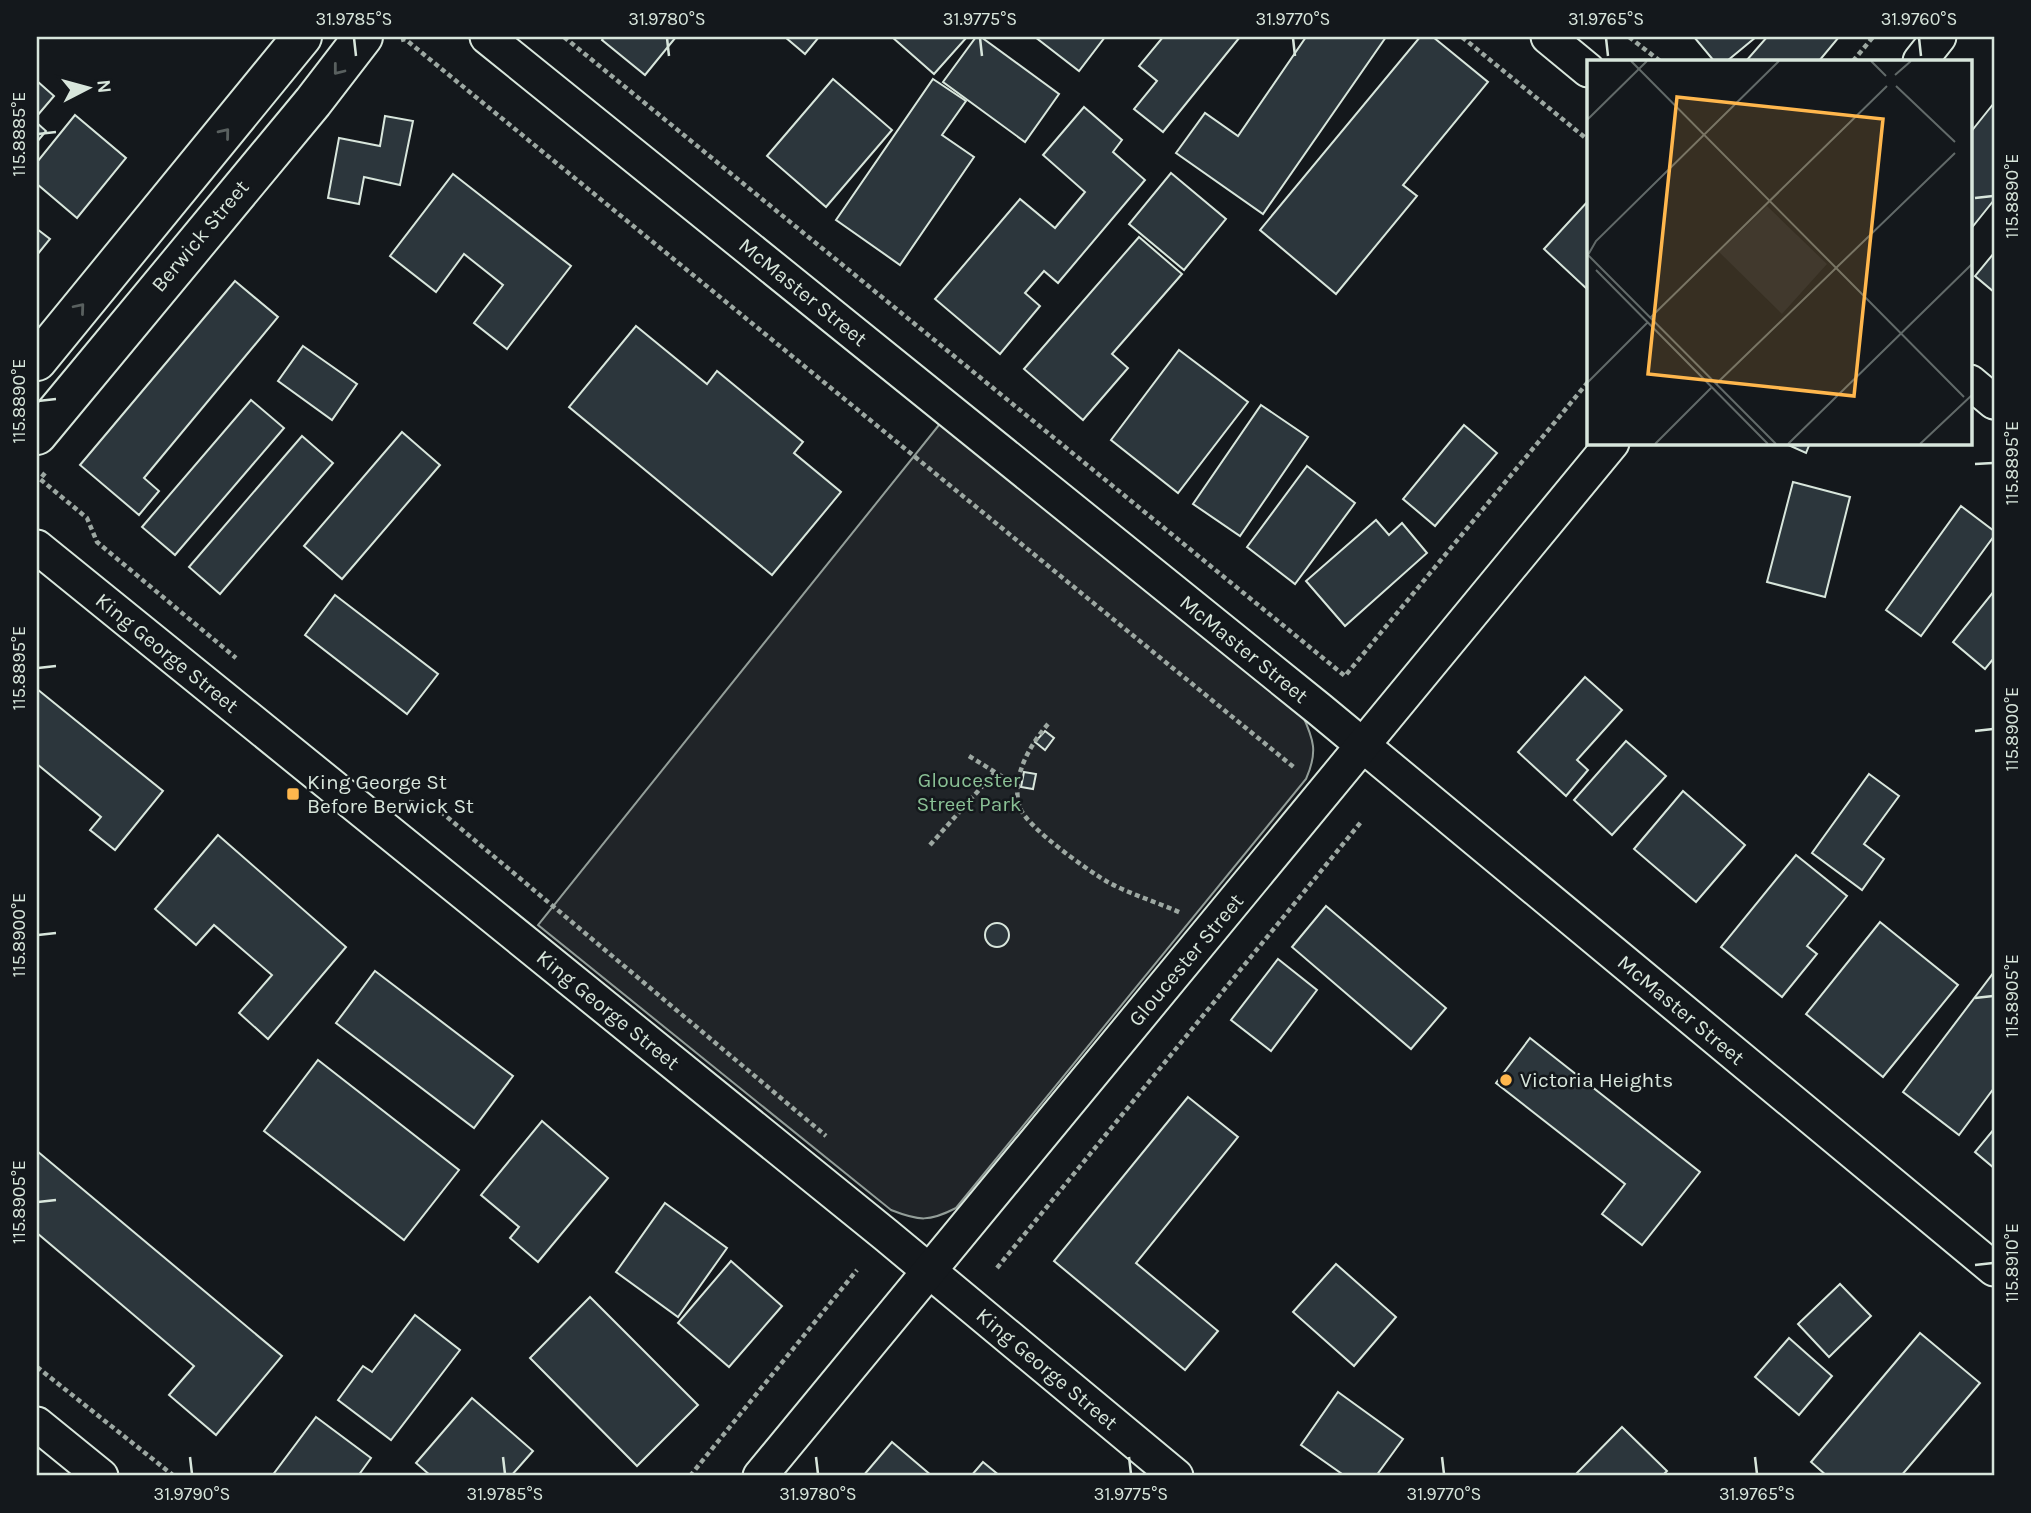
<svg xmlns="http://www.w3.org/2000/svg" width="2031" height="1513" font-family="Karla,sans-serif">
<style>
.green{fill:#202428;stroke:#939e99;stroke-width:2}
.building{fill:#2c363c;stroke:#d8e6dc;stroke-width:2}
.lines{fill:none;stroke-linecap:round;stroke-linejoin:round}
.minor-casing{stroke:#d8e6dc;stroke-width:37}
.primary-casing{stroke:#d8e6dc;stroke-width:42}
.path{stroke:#9da8a2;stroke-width:4.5;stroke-dasharray:5 3.5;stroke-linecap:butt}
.minor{stroke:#14181c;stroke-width:33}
.primary{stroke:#14181c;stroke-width:38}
.oneway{stroke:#59605f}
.ticks{fill:none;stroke:#d8e6dc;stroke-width:2.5}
.poi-dot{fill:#ffb74d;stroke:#14181c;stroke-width:2.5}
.labels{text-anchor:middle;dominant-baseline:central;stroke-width:5;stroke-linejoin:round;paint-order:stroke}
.street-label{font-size:21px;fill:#d8e6dc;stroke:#14181c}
.park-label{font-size:21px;fill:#8ac095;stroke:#14181c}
.poi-label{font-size:21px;fill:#d8e6dc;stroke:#14181c;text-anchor:start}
.inset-road{fill:none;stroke:#626a69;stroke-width:2}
.view{fill:#ffb74d;fill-opacity:0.15;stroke:#ffb74d;stroke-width:3.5}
.inset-edge{fill:none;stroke:#d8e6dc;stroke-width:3.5}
.neatline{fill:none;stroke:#d8e6dc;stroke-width:2.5}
.ticks-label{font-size:18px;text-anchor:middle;fill:#d8e6dc}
</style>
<rect width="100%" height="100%" fill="#14181c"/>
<path class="green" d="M943,420l359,294c12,26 16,38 4,65l-350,429c-27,14 -37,13 -65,2l-353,-285z"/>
<g class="building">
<polygon points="604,37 676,37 645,75 602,40"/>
<polygon points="785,37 819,37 805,54"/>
<polygon points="892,37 967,37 934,74"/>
<polygon points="976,37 981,37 1059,94 1025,142 943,82"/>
<polygon points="1035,37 1105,37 1079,71"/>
<polygon points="1163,37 1240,37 1163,132 1134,109 1157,81 1139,66"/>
<polygon points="1306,37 1386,37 1263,214 1176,153 1205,113 1238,136"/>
<polygon points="1420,37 1433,37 1488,82 1403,185 1417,196 1336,294 1260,230"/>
<polygon points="1694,37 1756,37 1727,61 1714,61"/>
<polygon points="1767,37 1839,37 1819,61 1746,61"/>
<polygon points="833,79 892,130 826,207 767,156"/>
<polygon points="933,79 966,101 942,135 974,157 900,265 836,220"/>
<polygon points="37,81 54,96 37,116"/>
<polygon points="1994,103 1994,200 1970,230 1970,133"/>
<polygon points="1084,107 1122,140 1113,152 1145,180 1058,283 1044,271 1025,293 1040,306 1000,354 935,299 1020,199 1055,228 1085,192 1043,155"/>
<polygon points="75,115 126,158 77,218 37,184 37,162"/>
<polygon points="385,116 413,121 400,185 364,177 359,204 328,198 339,138 380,146"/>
<polygon points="37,123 46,131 37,142"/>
<polygon points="1171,173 1226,219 1184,270 1129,224"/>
<polygon points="453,174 571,266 507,349 474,323 503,285 464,254 436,292 390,256"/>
<polygon points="1588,201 1588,290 1544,249"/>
<polygon points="37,229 50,239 37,255"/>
<polygon points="1139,237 1182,274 1112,354 1128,368 1083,420 1024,369"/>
<polygon points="1994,253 1994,292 1975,276"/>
<polygon points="235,281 278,317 144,478 159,491 139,515 80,465"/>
<polygon points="636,326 707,384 717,371 803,442 794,453 841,492 772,575 569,407"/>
<polygon points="303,346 357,384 332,420 278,381"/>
<polygon points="1179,350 1248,402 1178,493 1111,440"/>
<polygon points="251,400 284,428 175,555 142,527"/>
<polygon points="1261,405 1308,437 1240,536 1193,504"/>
<polygon points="1464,425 1497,453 1435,526 1403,499"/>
<polygon points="402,432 440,465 342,579 304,546"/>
<polygon points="302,436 333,463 220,594 189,567"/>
<polygon points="1784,443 1810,443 1806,453"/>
<polygon points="1307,466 1355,503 1295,584 1247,547"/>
<polygon points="1793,482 1850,497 1825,597 1767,582"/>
<polygon points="1961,506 1994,531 1994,536 1921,636 1886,610"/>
<polygon points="1376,520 1389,535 1402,523 1427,553 1345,626 1306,581"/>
<polygon points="1994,591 1994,658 1985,669 1953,642"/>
<polygon points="335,595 438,674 407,714 305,635"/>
<polygon points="1585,677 1622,710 1577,760 1588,770 1566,796 1518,752"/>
<polygon points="37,689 163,791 115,850 90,830 101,817 37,764"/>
<polygon points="1045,731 1054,738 1045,750 1035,742"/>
<polygon points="1626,741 1666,776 1612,835 1574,800"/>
<polygon points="1024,772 1036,774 1033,789 1021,787"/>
<polygon points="1869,774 1899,796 1864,844 1884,859 1862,890 1812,853"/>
<polygon points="1683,791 1745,845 1696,902 1634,849"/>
<polygon points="218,835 346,947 268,1039 239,1013 272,975 214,925 196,945 155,909"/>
<polygon points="1796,855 1847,896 1807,946 1817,954 1782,997 1721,947"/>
<polygon points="1326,906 1446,1008 1411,1049 1292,947"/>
<polygon points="1880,922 1958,985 1883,1077 1806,1014"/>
<circle cx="997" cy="935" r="12"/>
<polygon points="1278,959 1317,990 1271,1051 1231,1020"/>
<polygon points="375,971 513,1076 474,1128 336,1023"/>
<polygon points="1994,972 1994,1088 1959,1135 1903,1092"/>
<polygon points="1530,1038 1700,1172 1642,1245 1602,1214 1625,1184 1496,1083"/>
<polygon points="318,1060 459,1170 404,1240 264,1131"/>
<polygon points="1188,1097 1238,1137 1136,1263 1218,1331 1185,1370 1054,1261"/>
<polygon points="542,1121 608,1178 538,1262 510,1238 519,1227 481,1195"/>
<polygon points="1994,1129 1994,1168 1975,1152"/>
<polygon points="37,1151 282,1356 216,1435 169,1395 194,1366 37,1233"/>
<polygon points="665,1203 727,1248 678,1317 616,1272"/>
<polygon points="731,1261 782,1306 729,1367 678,1323"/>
<polygon points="1336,1264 1396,1317 1354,1366 1293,1312"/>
<polygon points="1840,1284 1871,1316 1829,1357 1798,1324"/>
<polygon points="590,1297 698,1405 637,1466 530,1358"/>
<polygon points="415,1315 460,1350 391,1440 338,1400 363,1366 372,1372"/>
<polygon points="1920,1333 1980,1383 1901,1476 1827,1476 1811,1462"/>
<polygon points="1789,1338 1832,1376 1799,1415 1755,1377"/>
<polygon points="1338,1392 1403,1439 1376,1476 1345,1476 1301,1445"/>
<polygon points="472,1398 533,1451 511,1476 431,1476 416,1463"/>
<polygon points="316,1417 371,1458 358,1476 272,1476"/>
<polygon points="1622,1427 1667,1471 1662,1476 1574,1476"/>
<polygon points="892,1442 932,1476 863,1476"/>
<polygon points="983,1462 1000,1476 971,1476"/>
</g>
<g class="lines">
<g class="minor-casing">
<g id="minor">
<polyline points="487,37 1319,709 1994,1269"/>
<polyline points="1548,37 1588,70"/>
<polyline points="1920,61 1939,37"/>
<polyline points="1970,382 1994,402"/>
<polyline points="37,547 886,1235 1176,1476"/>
<polyline points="37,1424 101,1476"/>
<polyline points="760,1476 1612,443"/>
</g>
</g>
<g class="primary-casing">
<g id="primary">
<polyline points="37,361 302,37"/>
<polyline points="37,435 313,102 363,37"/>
</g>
</g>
<g class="path">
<polyline points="564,37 1345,676 1588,382"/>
<polyline points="1462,37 1588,140"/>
<polyline points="1629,37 1660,61"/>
<polyline points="401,40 405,39 1296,769"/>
<polyline points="1853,61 1873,37"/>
<polyline points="45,473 40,479 87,518 97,542 236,658"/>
<path d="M1048,724c-18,21 -38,54 -28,84 8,20 66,61 86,73 23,13 51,21 75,32"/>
<polyline points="969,756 1019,787"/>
<polyline points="409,802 434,806 826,1136"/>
<polyline points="930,845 995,772"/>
<polyline points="997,1268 1361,822"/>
<polyline points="37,1367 174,1476"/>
<polyline points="690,1476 857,1270"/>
</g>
<use href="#minor" class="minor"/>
<use href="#primary" class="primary"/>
</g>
<defs><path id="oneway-chevron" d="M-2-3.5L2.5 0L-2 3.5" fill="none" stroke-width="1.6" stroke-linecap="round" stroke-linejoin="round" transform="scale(1.75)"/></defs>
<g class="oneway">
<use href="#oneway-chevron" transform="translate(338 70) rotate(128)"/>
<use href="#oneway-chevron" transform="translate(225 133) rotate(-51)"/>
<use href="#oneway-chevron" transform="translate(80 308) rotate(-50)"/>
</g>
<path class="ticks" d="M354,38l2,18M667,38l2,18M980,38l2,18M1293,38l2,18M1606,38l2,18M1919,38l2,18M38,134l18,-2M1975,198l18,-2M38,401l18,-2M1975,464l18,-1M38,668l18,-2M1975,731l18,-2M38,935l18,-2M1975,998l18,-2M38,1202l18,-2M1975,1265l18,-2M190,1457l2,17M503,1457l2,17M816,1457l2,17M1129,1457l2,17M1442,1457l2,17M1755,1457l2,17"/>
<g class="poi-dot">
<rect x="286" y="787" width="14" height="14" rx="3.5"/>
<circle cx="1506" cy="1080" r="7"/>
</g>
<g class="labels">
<g class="street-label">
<text transform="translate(200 236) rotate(-50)">Berwick Street</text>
<text transform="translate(803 292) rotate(39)">McMaster Street</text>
<text transform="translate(1244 649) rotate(39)">McMaster Street</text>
<text transform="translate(167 653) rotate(39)">King George Street</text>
<text transform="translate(1186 960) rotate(-50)">Gloucester Street</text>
<text transform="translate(608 1010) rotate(39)">King George Street</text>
<text transform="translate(1681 1010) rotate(40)">McMaster Street</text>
<text transform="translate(1047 1369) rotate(40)">King George Street</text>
</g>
<g class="park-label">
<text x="969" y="780">Gloucester<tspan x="969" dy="24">Street Park</tspan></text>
</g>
<g class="poi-label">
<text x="307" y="782">King George St<tspan x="307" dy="24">Before Berwick St</tspan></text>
<text x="1520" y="1080">Victoria Heights</text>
</g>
</g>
<g transform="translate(1587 60)">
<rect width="385" height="385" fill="#14181c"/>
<path d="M180,146l60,58 -45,50 -63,-62z" fill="#202428"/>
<path class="inset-road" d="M44,1l333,336M284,1l15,15M308,15l16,-14M309,26l59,56M0,60l60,-59M0,194l189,190M1,195l8,-14 183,-180M9,210l172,174M63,258l237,-232M0,323l60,-60M129,324l239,-231M68,384l56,-56M201,384l184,-180M333,384l52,-49"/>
<path class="view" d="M90,37l206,22 -29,277 -206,-22z"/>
<rect width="385" height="385" class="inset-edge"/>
</g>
<rect width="2031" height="1513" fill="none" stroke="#14181c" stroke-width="77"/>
<g transform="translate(88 88) rotate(84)" stroke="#14181c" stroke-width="5" paint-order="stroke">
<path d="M0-5L12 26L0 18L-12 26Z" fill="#d8e6dc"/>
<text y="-10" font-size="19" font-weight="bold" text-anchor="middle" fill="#d8e6dc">N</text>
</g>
<rect x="38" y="38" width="1955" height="1436" class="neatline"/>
<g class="ticks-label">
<text x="354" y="25">31.9785°S</text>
<text x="667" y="25">31.9780°S</text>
<text x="980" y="25">31.9775°S</text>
<text x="1293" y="25">31.9770°S</text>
<text x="1606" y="25">31.9765°S</text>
<text x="1919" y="25">31.9760°S</text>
<text transform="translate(19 134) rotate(-90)" y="6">115.8885°E</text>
<text transform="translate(2012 196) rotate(-90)" y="6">115.8890°E</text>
<text transform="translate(19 401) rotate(-90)" y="6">115.8890°E</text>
<text transform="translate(2012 463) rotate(-90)" y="6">115.8895°E</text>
<text transform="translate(19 668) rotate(-90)" y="6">115.8895°E</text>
<text transform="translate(2012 729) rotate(-90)" y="6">115.8900°E</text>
<text transform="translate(19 935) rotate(-90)" y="6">115.8900°E</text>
<text transform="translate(2012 996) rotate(-90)" y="6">115.8905°E</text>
<text transform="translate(19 1202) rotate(-90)" y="6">115.8905°E</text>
<text transform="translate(2012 1263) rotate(-90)" y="6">115.8910°E</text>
<text x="192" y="1500">31.9790°S</text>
<text x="505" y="1500">31.9785°S</text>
<text x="818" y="1500">31.9780°S</text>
<text x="1131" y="1500">31.9775°S</text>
<text x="1444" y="1500">31.9770°S</text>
<text x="1757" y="1500">31.9765°S</text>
</g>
</svg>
